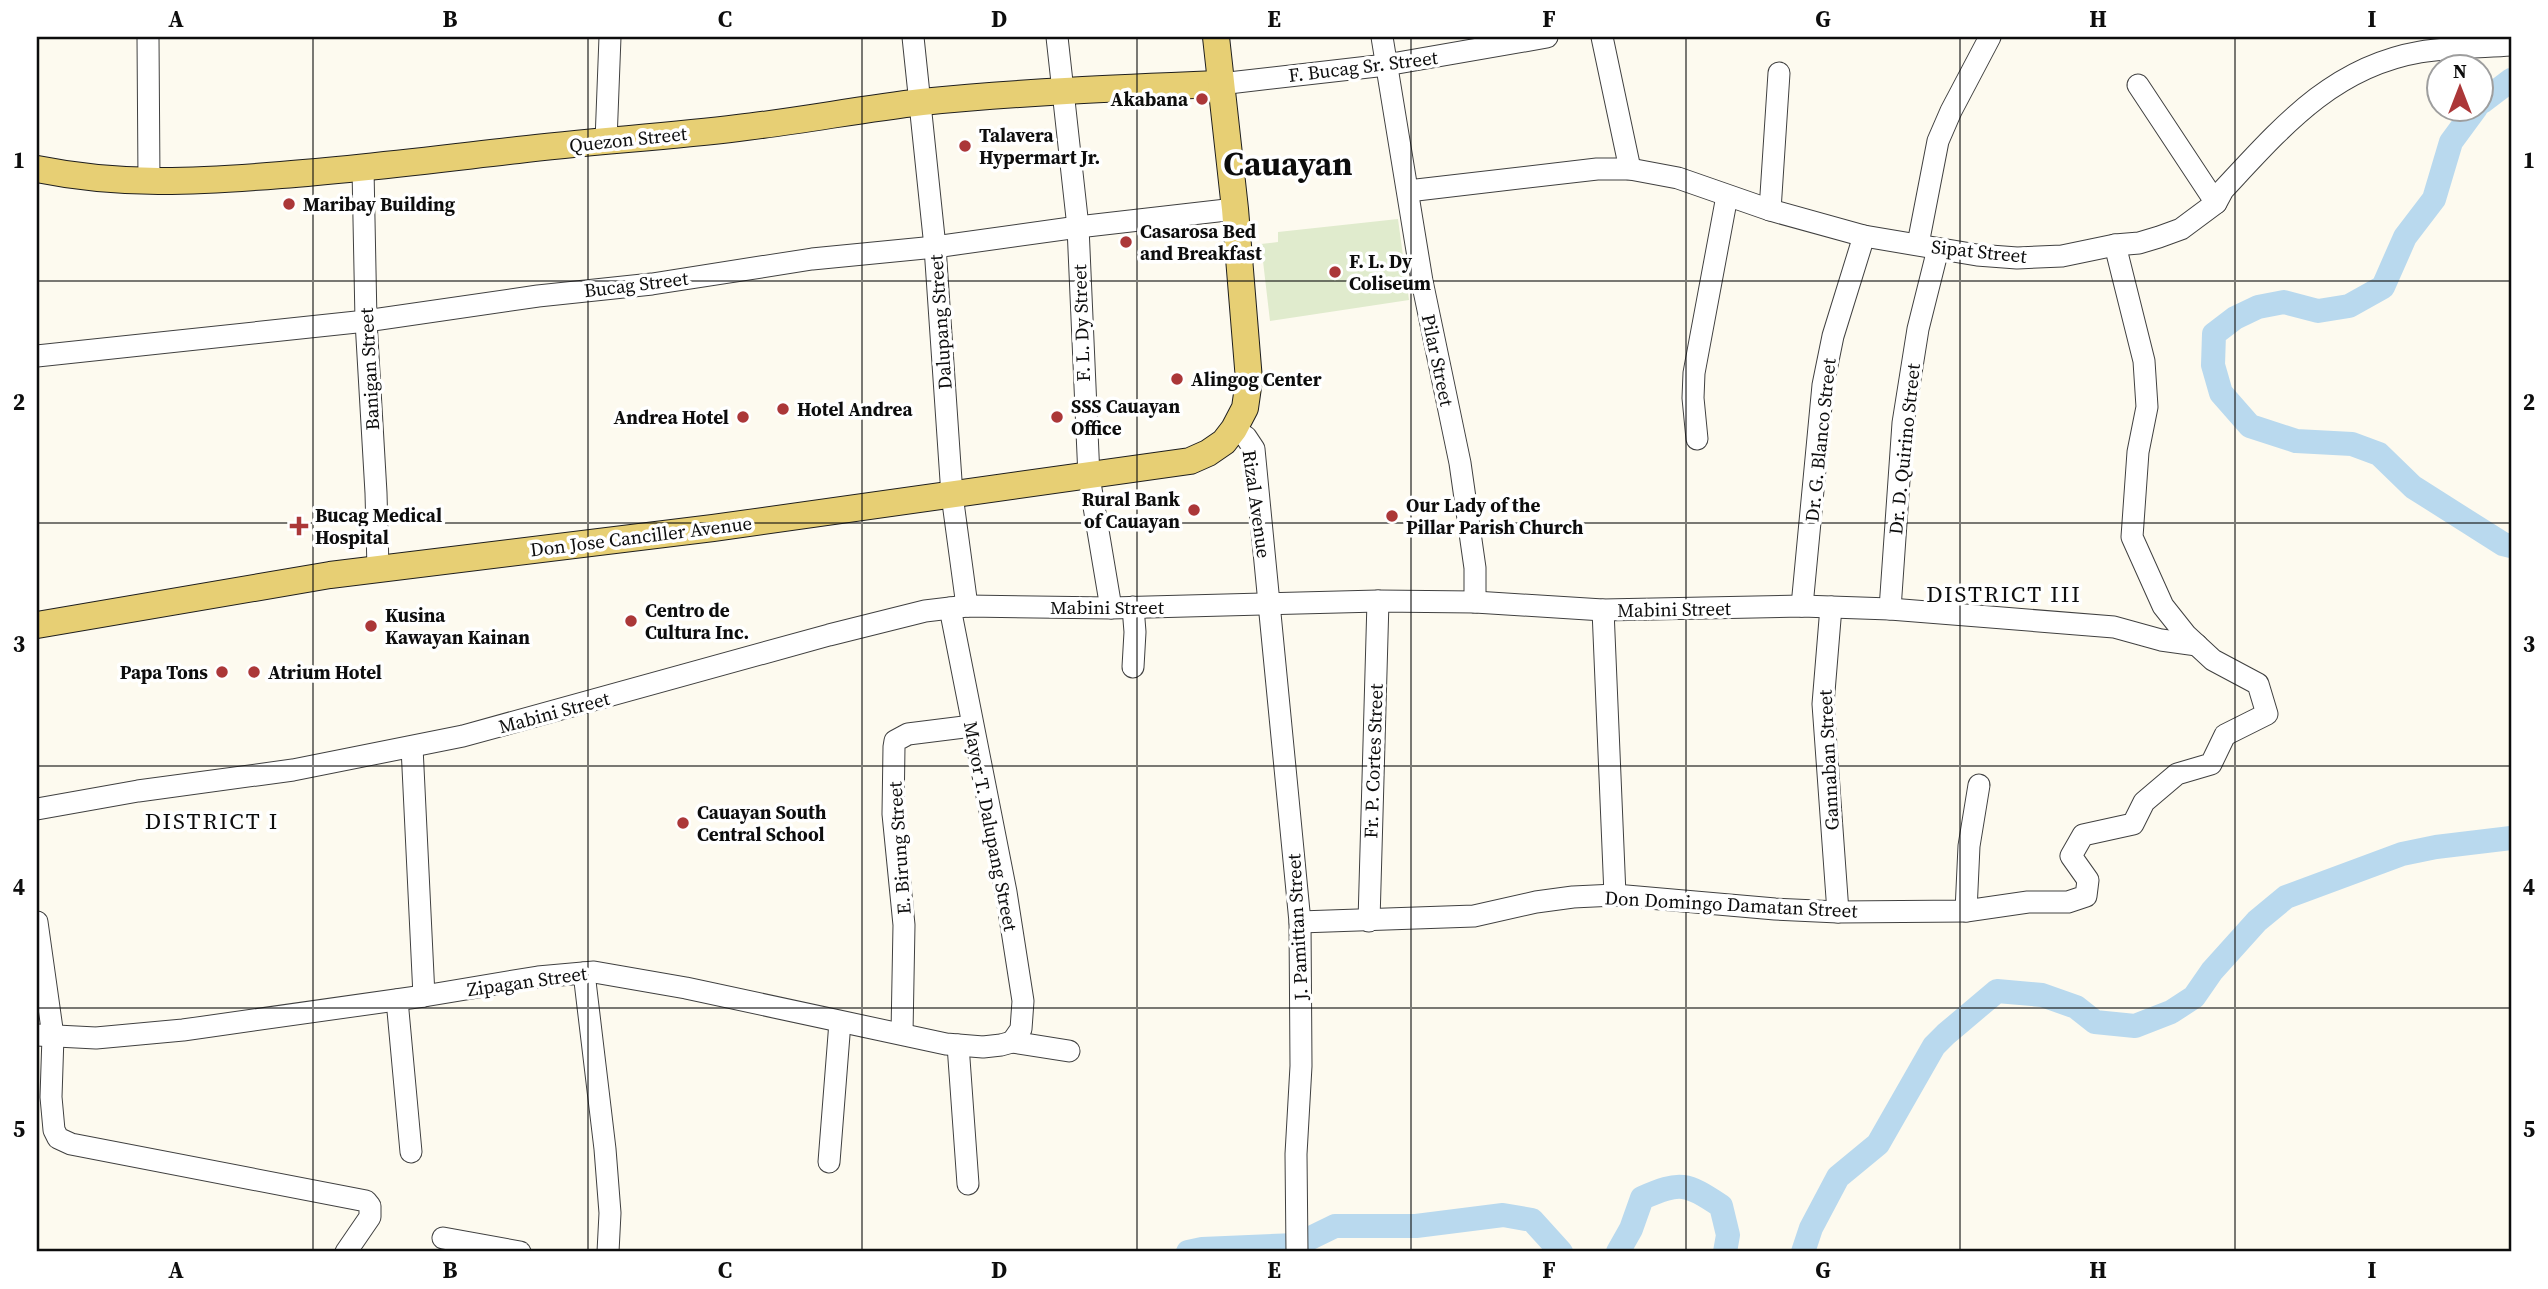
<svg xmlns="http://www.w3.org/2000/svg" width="2548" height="1289" font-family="'Source Serif 4',serif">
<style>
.pitch{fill:#e0ebcd}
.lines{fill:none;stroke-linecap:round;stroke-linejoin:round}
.river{stroke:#b9d9ee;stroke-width:24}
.minor-casing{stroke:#404040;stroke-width:23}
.major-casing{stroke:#1e1e1e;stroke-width:28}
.minor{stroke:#fff;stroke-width:21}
.major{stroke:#e7cf74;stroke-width:26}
.grid{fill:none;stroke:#0d0d0d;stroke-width:2;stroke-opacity:0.55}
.poi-dot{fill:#ab3738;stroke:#fff;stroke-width:2.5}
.labels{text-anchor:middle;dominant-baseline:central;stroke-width:7;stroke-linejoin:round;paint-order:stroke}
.street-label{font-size:19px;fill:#0d0d0d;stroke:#fff}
.poi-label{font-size:19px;font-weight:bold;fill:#0d0d0d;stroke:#fff;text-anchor:start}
.quarter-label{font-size:23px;letter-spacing:2px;fill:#0d0d0d;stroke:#fff}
.town-label{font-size:33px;font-weight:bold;fill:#0d0d0d;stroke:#fff}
.neatline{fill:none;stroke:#0d0d0d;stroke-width:2.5}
.grid-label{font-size:23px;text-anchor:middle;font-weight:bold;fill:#0d0d0d}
</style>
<rect width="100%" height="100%" fill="#fdfaef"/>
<polygon class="pitch" points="1398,219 1409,300 1270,321 1261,244 1278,242 1278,232"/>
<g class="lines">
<g class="river">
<polyline points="2482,102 2511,80"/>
<polyline points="2476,108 2451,142 2434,199 2405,237 2383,287 2349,306 2318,311 2284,302 2258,307 2235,318 2214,334 2213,365 2221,393 2250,426 2296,441 2352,444 2379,454 2413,487 2503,544 2511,546"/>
<polyline points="1188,1252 1202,1249 1296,1245 1335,1226 1416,1226 1503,1215 1532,1220 1561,1252"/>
<path d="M1618,1252l13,-23 11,-31c39,-17 44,-15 79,8l7,29 -3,17"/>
<polyline points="1803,1252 1811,1228 1838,1177 1878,1144 1934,1046 1946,1034 1997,991 2042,995 2076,1007 2095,1022 2135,1026 2171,1012 2194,997 2212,971 2257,921 2286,897 2402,854 2436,847 2511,838"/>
</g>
<g class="minor-casing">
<g id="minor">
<polyline points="148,37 149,181"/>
<polyline points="913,37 935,247 952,495 967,606"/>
<polyline points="1057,37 1078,227 1089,477 1111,608"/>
<polyline points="1382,37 1422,281 1460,463 1475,568 1475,602"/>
<polyline points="1602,37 1630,169"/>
<polyline points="1220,84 1386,65 1547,37"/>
<polyline points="2138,85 2216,203"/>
<polyline points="606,141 610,37"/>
<polyline points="363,169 366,321 376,493 378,568"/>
<path d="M1408,191l189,-22h33l48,9 92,32 94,26 113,19 40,3 45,-2 53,-11 24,-2 20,-6 22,-8 35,-26 7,-13c58,-62 109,-123 197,-138 30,-5 62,-5 91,-7"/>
<polyline points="1770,210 1779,73"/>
<polyline points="1918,244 1938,141 1951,111 1990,37"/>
<polyline points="37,356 366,321 538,296 652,284 812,259 935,247 1078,227 1235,209"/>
<polyline points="1234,429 1246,437 1254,449 1300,922 1301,1066 1296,1154 1297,1252"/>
<polyline points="1697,439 1693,398 1694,373 1727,196"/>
<polyline points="1802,606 1823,385 1833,336 1864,236"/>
<polyline points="1133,607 1135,632 1133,667"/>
<polyline points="1831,607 1823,704 1838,912"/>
<polyline points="950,608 1006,892 1023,1001 1021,1029 1012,1042"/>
<polyline points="1890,609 1903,423 1918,329 1938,249"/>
<polyline points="1603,610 1615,895"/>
<polyline points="412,747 424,996"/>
<polyline points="37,809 138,791 293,770 463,736 829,635 925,611 967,606 1111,608 1378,601 1475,602 1603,610 1802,606 1890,609 2114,627 2161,640 2197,645"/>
<polyline points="1966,911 1969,846 1979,785"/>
<polyline points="1369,921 1378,601"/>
<polyline points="37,922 53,1036 51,1097 54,1130 58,1138 71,1144 366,1201 370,1206 370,1217 346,1252"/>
<polyline points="1300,922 1474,916 1536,902 1573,897 1615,895 1775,909 1838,912 1966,911 2028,902 2068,902 2086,896 2088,880 2071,856 2083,835 2133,824 2144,802 2177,774 2211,764 2225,735 2267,714 2258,684 2213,660 2186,635 2163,606 2132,537 2138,452 2147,407 2144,361 2115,245"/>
<polyline points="584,973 605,1149 610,1213 608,1252"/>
<polyline points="397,1000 411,1152"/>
<polyline points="902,1033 904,925 893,814 894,747 895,741 908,734 972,726"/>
<polyline points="37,1035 96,1038 183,1030 424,996 538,977 594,972 686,988 946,1044 983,1047 1001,1045 1012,1042 1069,1051"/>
<polyline points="958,1045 968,1184"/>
<polyline points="829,1162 840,1022"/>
<polyline points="443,1238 520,1252"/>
</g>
</g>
<g class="major-casing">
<g id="major">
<path d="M37,169c84,17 158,13 244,6 79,-6 158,-16 237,-25 74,-9 147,-13 220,-22 62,-7 123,-19 184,-26 99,-10 199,-14 298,-18"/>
<polyline points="37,625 330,575 713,528 1190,461 1208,453 1224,442 1234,429 1245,408 1249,380 1235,209 1216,37"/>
</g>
</g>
<use href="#minor" class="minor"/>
<use href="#major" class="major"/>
</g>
<path class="grid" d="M313,37v1215M588,37v1215M862,37v1215M1137,37v1215M1411,37v1215M1686,37v1215M1960,37v1215M2235,37v1215M37,281h2474M37,523h2474M37,766h2474M37,1008h2474"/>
<g class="poi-dot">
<circle cx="1202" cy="99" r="7"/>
<circle cx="965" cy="146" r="7"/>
<circle cx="289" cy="204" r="7"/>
<circle cx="1126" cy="242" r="7"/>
<circle cx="1335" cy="272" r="7"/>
<circle cx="1177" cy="379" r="7"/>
<circle cx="783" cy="409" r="7"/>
<circle cx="743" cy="417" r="7"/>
<circle cx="1057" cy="417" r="7"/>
<circle cx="1194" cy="510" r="7"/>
<circle cx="1392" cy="516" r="7"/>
<path d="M295.5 515.5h7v7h7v7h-7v7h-7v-7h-7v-7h7z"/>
<circle cx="631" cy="621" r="7"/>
<circle cx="371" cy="626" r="7"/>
<circle cx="222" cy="672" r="7"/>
<circle cx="254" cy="672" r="7"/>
<circle cx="683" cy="823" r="7"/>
</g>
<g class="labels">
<g class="street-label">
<text transform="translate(1363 66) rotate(-7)">F. Bucag Sr. Street</text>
<text transform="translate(628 139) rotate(-6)">Quezon Street</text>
<text transform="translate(1979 251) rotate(6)">Sipat Street</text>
<text transform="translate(636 284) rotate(-7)">Bucag Street</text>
<text transform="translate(940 322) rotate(-94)">Dalupang Street</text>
<text transform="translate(1081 323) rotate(-92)">F. L. Dy Street</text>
<text transform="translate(1438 360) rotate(78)">Pilar Street</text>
<text transform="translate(369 369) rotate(-93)">Banigan Street</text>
<text transform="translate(1820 440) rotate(-84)">Dr. G. Blanco Street</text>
<text transform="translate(1904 449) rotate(-84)">Dr. D. Quirino Street</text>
<text transform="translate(1257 504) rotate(82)">Rizal Avenue</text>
<text transform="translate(641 536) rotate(-7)">Don Jose Canciller Avenue</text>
<text x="1107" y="607">Mabini Street</text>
<text transform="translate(1674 609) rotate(-1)">Mabini Street</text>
<text transform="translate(554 712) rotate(-15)">Mabini Street</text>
<text transform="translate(1828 760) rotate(-93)">Gannaban Street</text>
<text transform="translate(1373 761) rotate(-88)">Fr. P. Cortes Street</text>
<text transform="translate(991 826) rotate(79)">Mayor T. Dalupang Street</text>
<text transform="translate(899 848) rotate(-94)">E. Birung Street</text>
<text transform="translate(1731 904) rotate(3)">Don Domingo Damatan Street</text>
<text transform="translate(1297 927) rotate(-93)">J. Pamittan Street</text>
<text transform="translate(527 981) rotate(-8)">Zipagan Street</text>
</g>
<g class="poi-label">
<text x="1188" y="99" text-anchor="end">Akabana</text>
<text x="979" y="135">Talavera<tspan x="979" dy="22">Hypermart Jr.</tspan></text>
<text x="303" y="204">Maribay Building</text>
<text x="1140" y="231">Casarosa Bed<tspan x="1140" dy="22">and Breakfast</tspan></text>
<text x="1349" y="261">F. L. Dy<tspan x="1349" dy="22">Coliseum</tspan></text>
<text x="1191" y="379">Alingog Center</text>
<text x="1071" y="406">SSS Cauayan<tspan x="1071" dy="22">Office</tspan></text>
<text x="797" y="409">Hotel Andrea</text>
<text x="729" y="417" text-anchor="end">Andrea Hotel</text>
<text x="1180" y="499" text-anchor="end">Rural Bank<tspan x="1180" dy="22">of Cauayan</tspan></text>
<text x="1406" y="505">Our Lady of the<tspan x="1406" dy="22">Pillar Parish Church</tspan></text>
<text x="315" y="515">Bucag Medical<tspan x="315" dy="22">Hospital</tspan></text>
<text x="645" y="610">Centro de<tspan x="645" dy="22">Cultura Inc.</tspan></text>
<text x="385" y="615">Kusina<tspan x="385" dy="22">Kawayan Kainan</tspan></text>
<text x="208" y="672" text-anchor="end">Papa Tons</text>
<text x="268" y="672">Atrium Hotel</text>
<text x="697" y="812">Cauayan South<tspan x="697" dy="22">Central School</tspan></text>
</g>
<g class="quarter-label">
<text x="2004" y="594">DISTRICT III</text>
<text x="212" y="821">DISTRICT I</text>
</g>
<g class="town-label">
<text x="1288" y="163">Cauayan</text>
</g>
</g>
<rect width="2548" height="1289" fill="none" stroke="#ffffff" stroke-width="77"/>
<g transform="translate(2460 88)"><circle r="33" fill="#ffffff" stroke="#9e9e9e" stroke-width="2"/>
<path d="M0-5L12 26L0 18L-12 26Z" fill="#ab3738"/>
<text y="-10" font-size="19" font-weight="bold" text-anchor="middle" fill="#0d0d0d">N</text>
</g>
<rect x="38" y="38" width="2472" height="1212" class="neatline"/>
<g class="grid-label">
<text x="176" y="27">A</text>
<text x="450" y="27">B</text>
<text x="725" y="27">C</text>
<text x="999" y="27">D</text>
<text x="1274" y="27">E</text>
<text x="1549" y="27">F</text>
<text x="1823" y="27">G</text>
<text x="2098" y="27">H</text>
<text x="2372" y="27">I</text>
<text x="19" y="168">1</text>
<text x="2529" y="168">1</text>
<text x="19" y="410">2</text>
<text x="2529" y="410">2</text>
<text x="19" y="652">3</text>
<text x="2529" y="652">3</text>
<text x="19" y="895">4</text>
<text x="2529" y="895">4</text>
<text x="19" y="1137">5</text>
<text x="2529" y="1137">5</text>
<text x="176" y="1278">A</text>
<text x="450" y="1278">B</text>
<text x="725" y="1278">C</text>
<text x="999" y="1278">D</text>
<text x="1274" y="1278">E</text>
<text x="1549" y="1278">F</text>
<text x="1823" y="1278">G</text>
<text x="2098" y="1278">H</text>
<text x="2372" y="1278">I</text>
</g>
</svg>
